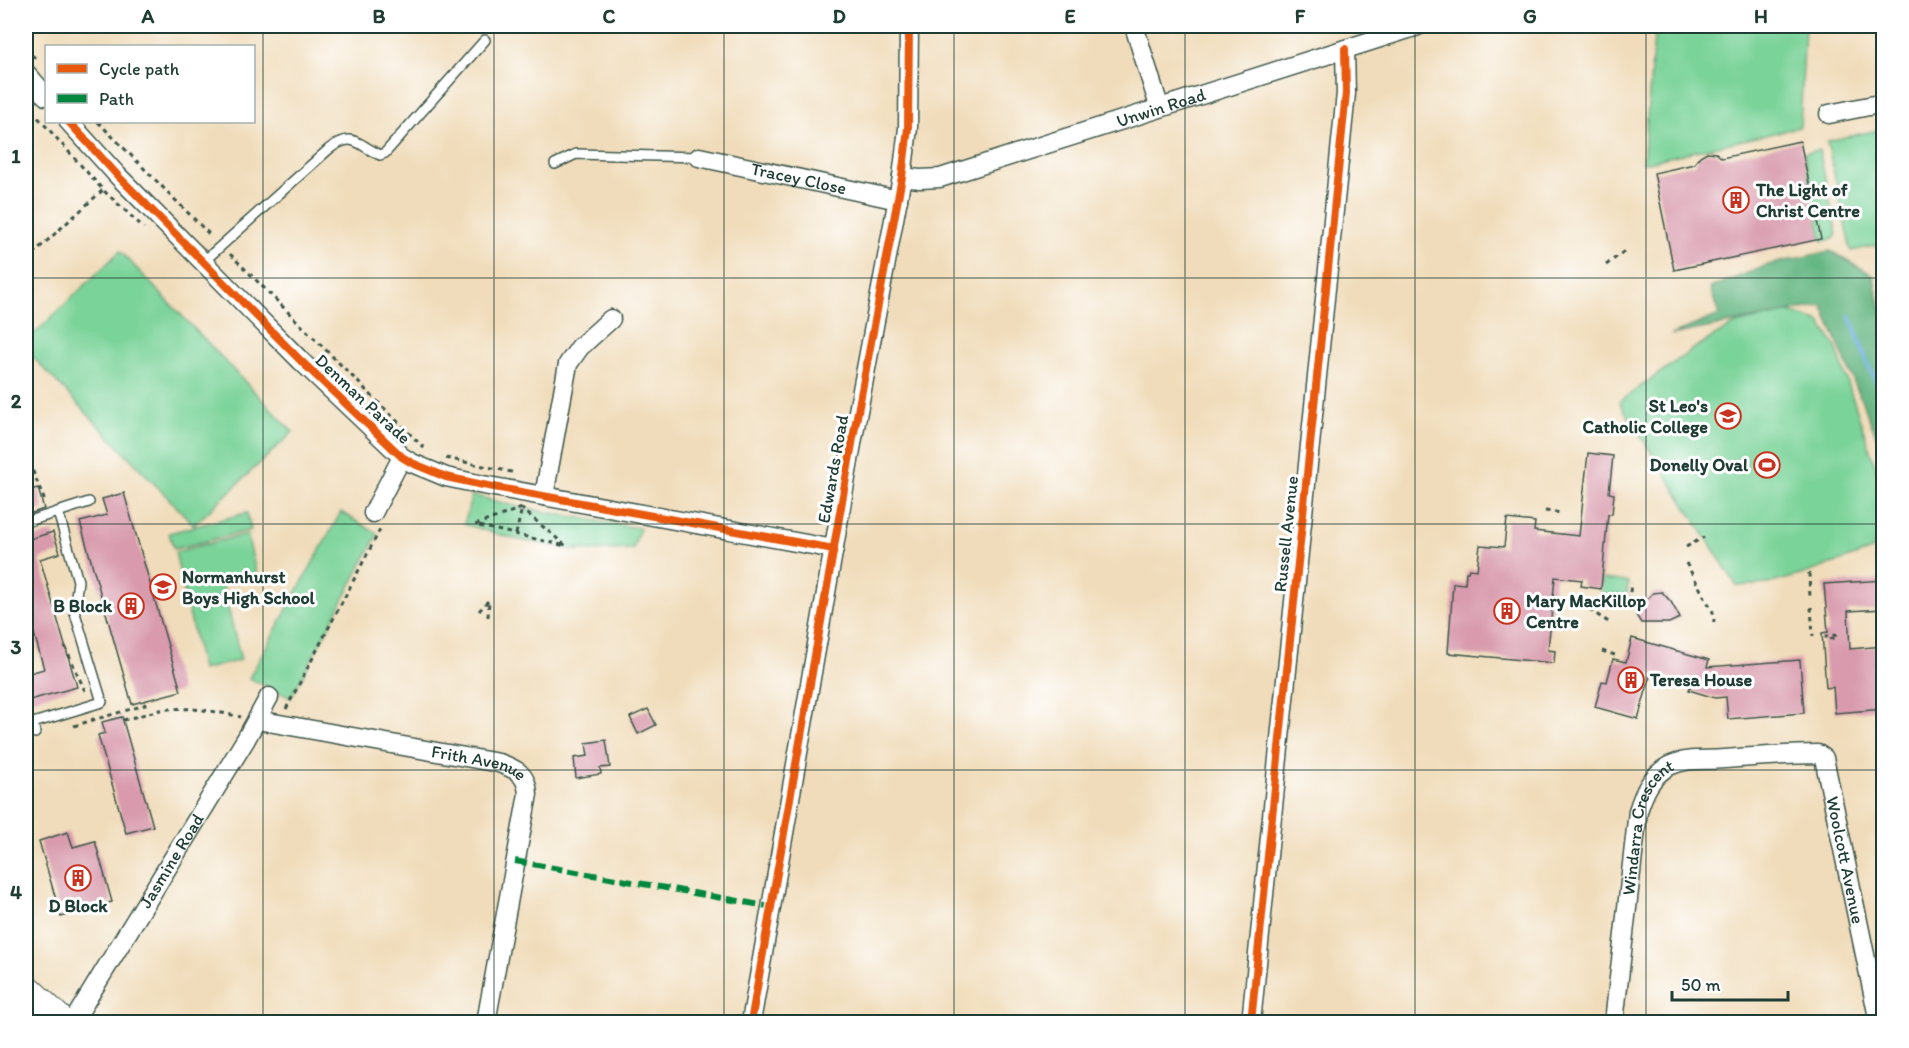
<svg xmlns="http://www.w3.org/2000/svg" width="1909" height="1048" font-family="Itim,sans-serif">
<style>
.green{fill:#7ad399;stroke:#4c8866;stroke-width:1.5}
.forest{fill:#63b581;stroke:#41795a;stroke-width:1.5}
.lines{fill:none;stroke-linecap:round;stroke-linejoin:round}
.stream{stroke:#67abdc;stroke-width:4.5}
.building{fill:#d89aac}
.lane-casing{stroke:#3e5548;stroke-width:12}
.street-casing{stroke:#3e5548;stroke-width:21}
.highway-casing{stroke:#3e5548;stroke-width:34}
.path{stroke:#3e5548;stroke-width:3;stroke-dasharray:4.5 4.5;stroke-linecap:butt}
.lane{stroke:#fff;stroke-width:9}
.street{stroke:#fff;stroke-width:18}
.highway{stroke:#fff;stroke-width:32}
.quiet{stroke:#00873e;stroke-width:6;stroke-dasharray:12 6;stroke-linecap:butt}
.cycleway-casing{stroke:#fff;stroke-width:11}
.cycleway{stroke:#e8590c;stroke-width:8}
.grid{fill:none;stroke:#1f3d34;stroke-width:1.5;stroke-opacity:0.55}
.labels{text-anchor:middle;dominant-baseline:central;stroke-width:6;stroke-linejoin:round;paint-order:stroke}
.street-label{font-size:18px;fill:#1f3d34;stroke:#fff}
.poi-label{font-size:18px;font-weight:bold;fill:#1f3d34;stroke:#fff;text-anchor:start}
.neatline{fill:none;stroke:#1f3d34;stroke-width:2}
.grid-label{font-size:20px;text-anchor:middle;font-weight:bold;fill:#1f3d34}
</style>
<rect width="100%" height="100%" fill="#fff"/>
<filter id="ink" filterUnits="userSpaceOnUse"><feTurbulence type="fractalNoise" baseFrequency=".0167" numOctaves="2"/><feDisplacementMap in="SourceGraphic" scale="12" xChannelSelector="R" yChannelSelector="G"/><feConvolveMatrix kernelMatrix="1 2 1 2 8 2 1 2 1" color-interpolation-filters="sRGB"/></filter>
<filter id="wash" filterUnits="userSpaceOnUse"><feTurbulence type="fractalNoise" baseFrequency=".008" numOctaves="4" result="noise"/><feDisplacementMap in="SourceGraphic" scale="24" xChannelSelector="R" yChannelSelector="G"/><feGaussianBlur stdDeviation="1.35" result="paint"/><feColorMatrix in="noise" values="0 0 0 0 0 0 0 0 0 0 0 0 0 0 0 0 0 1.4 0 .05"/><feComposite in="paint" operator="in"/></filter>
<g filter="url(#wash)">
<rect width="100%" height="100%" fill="#f0dcba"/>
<g class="green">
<polygon points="1655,26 1805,26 1800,127 1643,163"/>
<polygon points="1883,129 1883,244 1851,251 1827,141"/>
<polygon points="1819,150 1837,234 1834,239 1822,241 1804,153"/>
<polygon points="120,251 293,432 194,525 26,350 26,342"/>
<polygon points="1790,312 1820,322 1836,347 1883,490 1883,523 1872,550 1804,574 1768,584 1737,586 1619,402 1696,347 1735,324"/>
<polygon points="472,495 522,508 640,528 633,549 589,551 576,548 580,551 514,539 464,524"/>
<polygon points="341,512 378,534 291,698 249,678"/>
<polygon points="247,513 251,530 174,549 169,533"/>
<polygon points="247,534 257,576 222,584 241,660 202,670 175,552"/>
<polygon points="1602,579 1628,582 1627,596 1600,593"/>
</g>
<polygon class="forest" points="1830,251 1873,275 1883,317 1883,452 1822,305 1671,335 1719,315 1710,288 1768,265"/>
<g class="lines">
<polyline class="stream" points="1850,316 1869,367 1884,398"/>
</g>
<g id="blocks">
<g class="building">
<polygon points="1800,141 1821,239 1674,270 1654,173 1694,164 1700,156 1707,152 1716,153 1722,158"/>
<polygon points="1588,453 1613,456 1609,493 1614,494 1612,514 1608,514 1601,589 1581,586 1582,580 1555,577 1548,650 1555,651 1554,663 1448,653 1453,583 1465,584 1466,572 1468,572 1469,569 1477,570 1480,545 1504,547 1507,519 1535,522 1534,531 1579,536"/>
<polygon points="38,488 44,509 26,515 26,491"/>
<polygon points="124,493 181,691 132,704 80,522 107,515 102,499"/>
<polygon points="53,532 60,553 40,559 77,687 26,701 26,674 44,669 26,605 26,540"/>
<polygon points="1884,580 1884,609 1848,611 1850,649 1884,646 1884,709 1835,713 1833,687 1826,688 1822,633 1828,632 1824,584"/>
<polygon points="1662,592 1671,602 1680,618 1669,623 1641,623 1636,615 1639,607 1653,593"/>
<polygon points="1632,638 1709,660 1707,667 1800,660 1804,713 1728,719 1726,697 1715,698 1689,690 1691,684 1651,673 1638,719 1595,707 1602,681 1607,682 1613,659 1626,662"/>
<polygon points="648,709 656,725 638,734 630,717"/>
<polygon points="122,717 153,826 126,833 98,735 105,733 102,722"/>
<polygon points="606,740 610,767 600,768 601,774 576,778 574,758 588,756 586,743"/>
<polygon points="68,832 73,847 95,841 112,902 61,917 39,841"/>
</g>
</g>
</g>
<g filter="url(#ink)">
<use href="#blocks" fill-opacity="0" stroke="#3e5548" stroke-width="1.5"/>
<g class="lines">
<g class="lane-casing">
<g id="lane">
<polyline points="555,164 576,154 699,157"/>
<path d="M203,262l126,-113c25,-18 27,-5 51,6l5,-2 100,-113"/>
<polyline points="26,522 89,502"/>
<polyline points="35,733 33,723 102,702 74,610 78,581 58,512"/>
</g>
</g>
<g class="street-casing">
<g id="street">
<polyline points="1134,26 1159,106"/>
<polyline points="26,73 46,96"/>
<polyline points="1829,114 1884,103"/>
<polyline points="69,122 118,176 301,361 402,457 412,463 446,477 483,485 834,549"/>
<path id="s1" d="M699,157l199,43"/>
<path id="s2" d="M902,177l18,2 20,-1 478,-152"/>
<polyline points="544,496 568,364 580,347 611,319"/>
<polyline points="373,513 402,457"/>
<path id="s3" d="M257,720l242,43c17,6 28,11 29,31l-42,228"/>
<path id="s4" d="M73,1022l173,-283 23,-42"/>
<polyline points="751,1022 853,438 902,177 908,128 909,26"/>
<polyline points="1251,1022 1346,93 1345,49"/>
<path id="s5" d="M1614,1022l24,-211c6,-19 13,-35 31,-45 18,-9 36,-5 55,-7 32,-2 63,-5 94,-5l6,4 55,264"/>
</g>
</g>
<g class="highway-casing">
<polyline id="highway" points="26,991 59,1022"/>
</g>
<g class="path">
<polyline points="26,49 35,58"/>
<polyline points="26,104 103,190 144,228"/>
<polyline points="98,122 212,237"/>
<polyline points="230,254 427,451"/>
<polyline points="26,260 104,189"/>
<polyline points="1606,265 1627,249"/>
<polyline points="26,454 46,504"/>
<polyline points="446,458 516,473"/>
<polyline points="1545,511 1562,513"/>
<polyline points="516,534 522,508 475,525 566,546 522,509"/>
<polyline points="1686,547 1704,537"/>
<polyline points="1686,563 1713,612 1714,622"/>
<polyline points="1809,573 1810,599"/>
<polyline points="1574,600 1610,623"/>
<polyline points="1629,601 1631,583"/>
<polyline points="1811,607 1813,636"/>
<polyline points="479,611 488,601"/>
<polyline points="488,617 489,600"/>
<polyline points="1837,635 1826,636 1826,639 1837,638"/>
<polyline points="65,646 85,691"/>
<polyline points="1602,651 1618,656"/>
<polyline points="286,709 382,526"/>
<polyline points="92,718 93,720 145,705 145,701"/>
<path d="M123,720c13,-3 25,-7 37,-10 26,-4 55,1 81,7"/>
<polyline points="74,726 93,720"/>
</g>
<use href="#lane" class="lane"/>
<use href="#street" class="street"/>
<use href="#highway" class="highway"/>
<polyline class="quiet" points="515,861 772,907"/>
<g class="cycleway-casing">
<g id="cycleway">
<polyline points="69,122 118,176 301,361 402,457 412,463 446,477 483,485 834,549"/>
<polyline points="751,1022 853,438 902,177 908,128 909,26"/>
<polyline points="1251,1022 1346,93 1345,49"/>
</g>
</g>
<use href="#cycleway" class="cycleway"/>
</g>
</g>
<path class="grid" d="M263,26v996M494,26v996M724,26v996M954,26v996M1185,26v996M1415,26v996M1646,26v996M26,278h1858M26,524h1858M26,770h1858"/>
<defs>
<g id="building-ring" transform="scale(1.35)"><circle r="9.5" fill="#fff" stroke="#c8321e" stroke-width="1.5"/><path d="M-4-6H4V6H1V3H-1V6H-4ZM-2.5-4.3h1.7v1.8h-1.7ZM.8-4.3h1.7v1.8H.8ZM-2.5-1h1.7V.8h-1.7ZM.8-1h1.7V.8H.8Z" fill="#c8321e"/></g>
<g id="school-ring" transform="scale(1.35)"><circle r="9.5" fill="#fff" stroke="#c8321e" stroke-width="1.5"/><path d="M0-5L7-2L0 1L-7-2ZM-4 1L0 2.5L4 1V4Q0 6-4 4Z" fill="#c8321e"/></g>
<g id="stadium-ring" transform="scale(1.35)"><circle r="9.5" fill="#fff" stroke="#c8321e" stroke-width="1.5"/><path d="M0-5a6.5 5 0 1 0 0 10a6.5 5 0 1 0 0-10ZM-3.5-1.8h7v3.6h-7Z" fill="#c8321e"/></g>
</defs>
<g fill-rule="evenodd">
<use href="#building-ring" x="1736" y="200"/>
<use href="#school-ring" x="1728" y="416"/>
<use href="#stadium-ring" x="1767" y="465"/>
<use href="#school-ring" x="163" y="587"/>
<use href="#building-ring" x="131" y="606"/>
<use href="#building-ring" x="1507" y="611"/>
<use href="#building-ring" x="1631" y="680"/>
<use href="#building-ring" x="78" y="878"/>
</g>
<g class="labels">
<g class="street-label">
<text stroke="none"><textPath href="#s2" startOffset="270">Unwin Road</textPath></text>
<text stroke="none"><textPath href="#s1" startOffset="102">Tracey Close</textPath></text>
<text transform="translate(363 399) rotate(43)">Denman Parade</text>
<text transform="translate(833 469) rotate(-80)">Edwards Road</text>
<text transform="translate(1286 534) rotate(-84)">Russell Avenue</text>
<text stroke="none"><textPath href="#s3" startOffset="226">Frith Avenue</textPath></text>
<text stroke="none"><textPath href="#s5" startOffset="200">Windarra Crescent</textPath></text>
<text stroke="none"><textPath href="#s5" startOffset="530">Woolcott Avenue</textPath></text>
<text stroke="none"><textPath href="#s4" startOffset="189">Jasmine Road</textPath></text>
</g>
<g class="poi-label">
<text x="1756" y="190">The Light of<tspan x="1756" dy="21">Christ Centre</tspan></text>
<text x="1708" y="406" text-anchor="end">St Leo's<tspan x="1708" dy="21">Catholic College</tspan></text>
<text x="1748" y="465" text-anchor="end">Donelly Oval</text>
<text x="182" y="577">Normanhurst<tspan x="182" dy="21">Boys High School</tspan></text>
<text x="1526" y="601">Mary MacKillop<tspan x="1526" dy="21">Centre</tspan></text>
<text x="112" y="606" text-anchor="end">B Block</text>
<text x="1650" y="680">Teresa House</text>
<text x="78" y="906" text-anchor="middle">D Block</text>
</g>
</g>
<rect width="1909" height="1048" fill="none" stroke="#fff" stroke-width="66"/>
<rect x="45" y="45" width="210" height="78" fill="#ffffff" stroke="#a5b1ae" stroke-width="1.5"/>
<rect x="57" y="64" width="30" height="9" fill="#e8590c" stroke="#a5b1ae" stroke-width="1.5"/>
<text x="99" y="75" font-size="18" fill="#1f3d34">Cycle path</text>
<rect x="57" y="94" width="30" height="9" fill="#00873e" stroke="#a5b1ae" stroke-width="1.5"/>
<text x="99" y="105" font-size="18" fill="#1f3d34">Path</text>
<path d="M1672 991v9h116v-9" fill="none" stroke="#1f3d34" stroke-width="3"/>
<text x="1681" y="991" font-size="18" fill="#1f3d34" stroke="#ffffff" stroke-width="4.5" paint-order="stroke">50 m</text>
<rect x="33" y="33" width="1843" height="982" class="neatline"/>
<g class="grid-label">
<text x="148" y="23">A</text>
<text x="379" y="23">B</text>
<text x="609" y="23">C</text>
<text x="839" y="23">D</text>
<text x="1070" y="23">E</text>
<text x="1300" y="23">F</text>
<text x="1530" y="23">G</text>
<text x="1761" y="23">H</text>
<text x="16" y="163">1</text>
<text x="16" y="408">2</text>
<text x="16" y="654">3</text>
<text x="16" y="899">4</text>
</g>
</svg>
